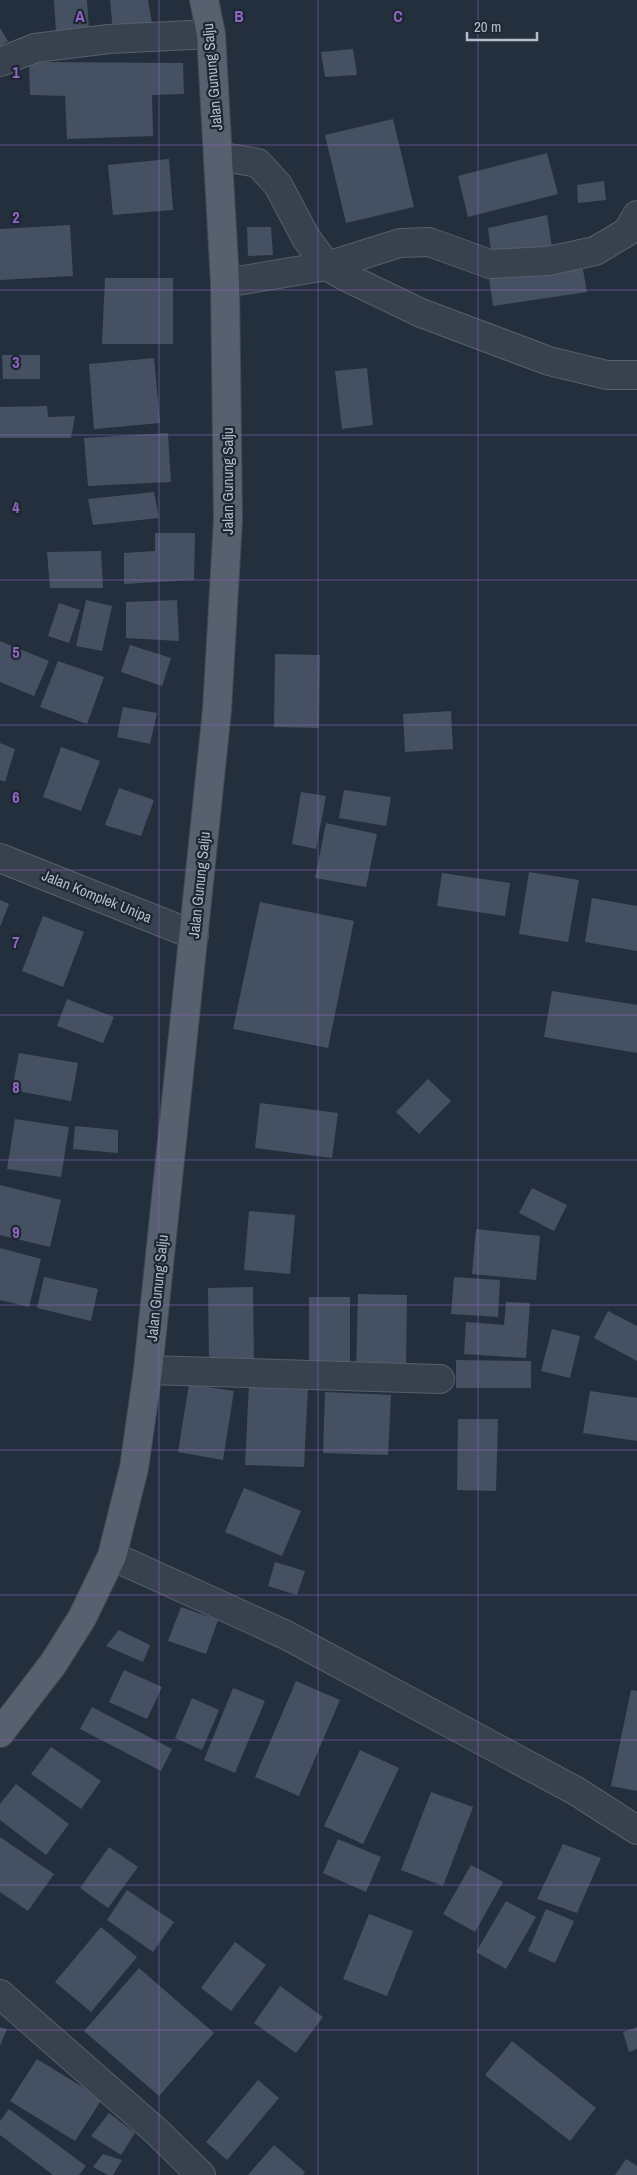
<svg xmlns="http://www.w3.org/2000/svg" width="637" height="2175" font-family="'Archivo Narrow',sans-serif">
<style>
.building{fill:#455162}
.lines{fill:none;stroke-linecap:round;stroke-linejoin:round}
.minor-casing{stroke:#565f6c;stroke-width:30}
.major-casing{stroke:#414a57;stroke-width:30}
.minor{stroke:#38414e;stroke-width:28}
.major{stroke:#56606e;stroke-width:28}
.grid{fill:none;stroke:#9266c3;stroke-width:1;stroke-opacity:0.55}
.labels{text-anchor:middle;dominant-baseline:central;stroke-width:4.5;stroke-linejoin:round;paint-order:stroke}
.street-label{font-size:15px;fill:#b4bcc9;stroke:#1d2633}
.grid-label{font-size:16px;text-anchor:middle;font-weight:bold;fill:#9266c3;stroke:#1d2633;stroke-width:4.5;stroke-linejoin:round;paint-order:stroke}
</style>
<rect width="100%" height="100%" fill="#242f3e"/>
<g class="building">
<polygon points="54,0 87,0 89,30 56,32"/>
<polygon points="110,0 148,0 153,29 113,32"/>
<polygon points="0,28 8,41 0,46"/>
<polygon points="353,49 357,75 325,77 321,52"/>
<polygon points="29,62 183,63 184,94 152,95 153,136 67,139 65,96 30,95"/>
<polygon points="393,119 414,207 346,223 325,135"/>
<polygon points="547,153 558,194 468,217 458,176"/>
<polygon points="169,159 173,210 113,215 108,165"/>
<polygon points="604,181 606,200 578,203 577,185"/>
<polygon points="547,215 552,247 492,259 488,228"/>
<polygon points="70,225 73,276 0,280 0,229"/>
<polygon points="247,227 271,227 273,255 248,256"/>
<polygon points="582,264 587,292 493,306 489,278"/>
<polygon points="105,278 173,278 173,344 102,344"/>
<polygon points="2,355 40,355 40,379 3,379"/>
<polygon points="154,358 160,423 94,429 89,364"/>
<polygon points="367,368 373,425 342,429 335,371"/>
<polygon points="47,406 48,417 75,416 71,438 0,438 0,407"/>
<polygon points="168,433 171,482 88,486 84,438"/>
<polygon points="154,492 159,518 93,525 88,499"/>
<polygon points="155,533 195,533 194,580 124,584 124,553 155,551"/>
<polygon points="101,551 103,588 50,588 47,552"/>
<polygon points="86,600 112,606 102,651 76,646"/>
<polygon points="177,600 179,641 126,638 126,602"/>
<polygon points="59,603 80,610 69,643 48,636"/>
<polygon points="0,641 49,661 34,696 0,682"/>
<polygon points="130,645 171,658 162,686 121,672"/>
<polygon points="275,654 320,655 319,728 274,727"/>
<polygon points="58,661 104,677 87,724 40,707"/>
<polygon points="123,707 157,713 150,744 117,737"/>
<polygon points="451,711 453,749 405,752 403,714"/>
<polygon points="0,743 15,749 5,782 0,780"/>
<polygon points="61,747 100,761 81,811 43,797"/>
<polygon points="119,788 154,800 141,836 105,825"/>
<polygon points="344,790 391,797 386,826 339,818"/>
<polygon points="301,792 326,796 316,849 292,844"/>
<polygon points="326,823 377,834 366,887 315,878"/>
<polygon points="529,872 579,880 568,942 519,934"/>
<polygon points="442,873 510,883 505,916 437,906"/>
<polygon points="592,898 637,906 637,951 585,942"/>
<polygon points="0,900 9,904 0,927"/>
<polygon points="260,902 354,921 328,1048 233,1029"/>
<polygon points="43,916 84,932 63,987 22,971"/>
<polygon points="552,991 637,1005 637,1053 544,1037"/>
<polygon points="67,999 114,1017 103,1043 57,1026"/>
<polygon points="19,1053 78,1063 71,1101 12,1090"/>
<polygon points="428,1079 451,1101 419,1134 396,1112"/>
<polygon points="260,1103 338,1113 332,1158 255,1148"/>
<polygon points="15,1119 69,1127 61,1177 7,1169"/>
<polygon points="75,1126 118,1130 118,1153 73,1149"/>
<polygon points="0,1185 61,1200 50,1247 0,1235"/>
<polygon points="532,1188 567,1205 554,1231 519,1213"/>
<polygon points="249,1211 295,1215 290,1274 244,1270"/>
<polygon points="476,1229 540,1236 536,1280 472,1274"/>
<polygon points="0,1248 41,1259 29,1307 0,1300"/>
<polygon points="44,1277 98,1289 91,1321 37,1308"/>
<polygon points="454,1277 500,1280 498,1317 451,1314"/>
<polygon points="253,1287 254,1361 209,1362 208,1288"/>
<polygon points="358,1294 407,1295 406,1371 356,1370"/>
<rect x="309" y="1297" width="41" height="70"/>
<polygon points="506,1302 530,1303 526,1358 464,1354 466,1322 504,1325"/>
<polygon points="608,1311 637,1326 637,1361 594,1338"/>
<polygon points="552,1329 580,1336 570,1378 541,1371"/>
<polygon points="456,1360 531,1361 531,1388 456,1388"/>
<polygon points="189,1384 234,1391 223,1460 178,1452"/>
<polygon points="249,1384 308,1386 304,1467 245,1465"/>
<polygon points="590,1391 637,1398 637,1441 583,1433"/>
<polygon points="325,1392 391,1395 388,1455 323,1453"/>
<polygon points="458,1419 498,1419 496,1491 457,1490"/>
<polygon points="244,1488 301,1511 282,1556 225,1532"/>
<polygon points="275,1562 305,1571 297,1595 268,1586"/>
<polygon points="181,1607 218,1620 206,1654 168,1641"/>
<polygon points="119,1630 150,1645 143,1662 106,1646"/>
<polygon points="124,1670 162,1687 147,1719 109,1702"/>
<polygon points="296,1681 340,1700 299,1796 255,1777"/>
<polygon points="233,1688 265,1701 235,1773 204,1760"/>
<polygon points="631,1690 637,1691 637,1791 611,1786"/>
<polygon points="192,1698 219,1710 202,1750 175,1738"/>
<polygon points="92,1707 172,1749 161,1771 80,1729"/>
<polygon points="51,1747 101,1781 81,1809 31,1774"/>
<polygon points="360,1750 399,1768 363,1844 324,1826"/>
<polygon points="16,1784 69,1824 46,1855 0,1820 0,1804"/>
<polygon points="431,1792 473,1807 443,1886 401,1870"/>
<polygon points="0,1837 54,1874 28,1911 0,1892"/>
<polygon points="338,1839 381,1857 366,1892 323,1873"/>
<polygon points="563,1844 601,1858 577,1913 537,1899"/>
<polygon points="109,1847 138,1867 108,1908 80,1888"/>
<polygon points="471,1865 503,1882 475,1932 443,1914"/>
<polygon points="127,1890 174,1922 153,1952 107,1920"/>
<polygon points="506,1901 536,1917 506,1969 476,1952"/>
<polygon points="546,1909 574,1921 555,1963 528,1951"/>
<polygon points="369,1914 413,1931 387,1996 343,1979"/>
<polygon points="101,1927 137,1957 91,2012 55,1982"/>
<polygon points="235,1942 266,1965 231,2011 201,1988"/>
<polygon points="139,1968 214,2033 159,2096 84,2031"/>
<polygon points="280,1986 323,2017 296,2053 254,2023"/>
<polygon points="0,2027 7,2029 0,2046"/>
<polygon points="637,2027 637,2049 629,2052 623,2032"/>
<polygon points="512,2041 596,2108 570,2141 485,2075"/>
<polygon points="37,2059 102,2099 75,2141 10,2101"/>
<polygon points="258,2080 279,2098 227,2160 206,2142"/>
<polygon points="9,2109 86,2166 79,2175 53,2175 0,2135 0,2121"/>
<polygon points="109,2113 135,2133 121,2155 91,2136"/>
<polygon points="274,2145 305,2172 303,2175 248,2175"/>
<polygon points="103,2154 122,2160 113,2175 108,2175 93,2167"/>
<polygon points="626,2159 637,2166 637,2175 615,2175"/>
</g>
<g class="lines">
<g class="minor-casing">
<g id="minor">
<polyline points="0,62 35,48 109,39 211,34"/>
<polyline points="218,156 258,163 278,185 306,238 327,266 400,243 429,242 490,264 548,261 595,251 627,232 637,215"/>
<polyline points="225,283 327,266 346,277 421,313 549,361 607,375 637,375"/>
<polyline points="0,858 194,935"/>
<polyline points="148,1370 440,1379"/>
<polyline points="112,1556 286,1635 576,1791 637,1830"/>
<polyline points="0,1994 156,2131 201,2175"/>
</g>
</g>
<g class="major-casing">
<polyline id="major" points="0,1733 53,1664 82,1618 112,1556 134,1468 148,1370 217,710 228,520 225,283 211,34 204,0"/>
</g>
<use href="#minor" class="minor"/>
<use href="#major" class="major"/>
</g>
<path class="grid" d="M159,0v2175M318,0v2175M478,0v2175M0,145h637M0,290h637M0,435h637M0,580h637M0,725h637M0,870h637M0,1015h637M0,1160h637M0,1305h637M0,1450h637M0,1595h637M0,1740h637M0,1885h637M0,2030h637"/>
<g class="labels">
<g class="street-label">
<text transform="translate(212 77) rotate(-95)">Jalan Gunung Salju</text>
<text transform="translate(227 481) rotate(-90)">Jalan Gunung Salju</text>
<text transform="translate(199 885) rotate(-84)">Jalan Gunung Salju</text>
<text transform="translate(97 896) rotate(22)">Jalan Komplek Unipa</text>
<text transform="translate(157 1288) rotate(-84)">Jalan Gunung Salju</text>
</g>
</g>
<g class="grid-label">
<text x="80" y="22">A</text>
<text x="239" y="22">B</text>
<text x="398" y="22">C</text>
<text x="16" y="78">1</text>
<text x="16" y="223">2</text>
<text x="16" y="368">3</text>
<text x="16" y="513">4</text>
<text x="16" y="658">5</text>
<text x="16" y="803">6</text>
<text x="16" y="948">7</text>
<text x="16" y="1093">8</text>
<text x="16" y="1238">9</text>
</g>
<path d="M467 32v8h70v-8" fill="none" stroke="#b4bcc9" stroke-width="2.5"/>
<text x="474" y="32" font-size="15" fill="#b4bcc9" stroke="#1d2633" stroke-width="4" paint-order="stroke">20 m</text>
</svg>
